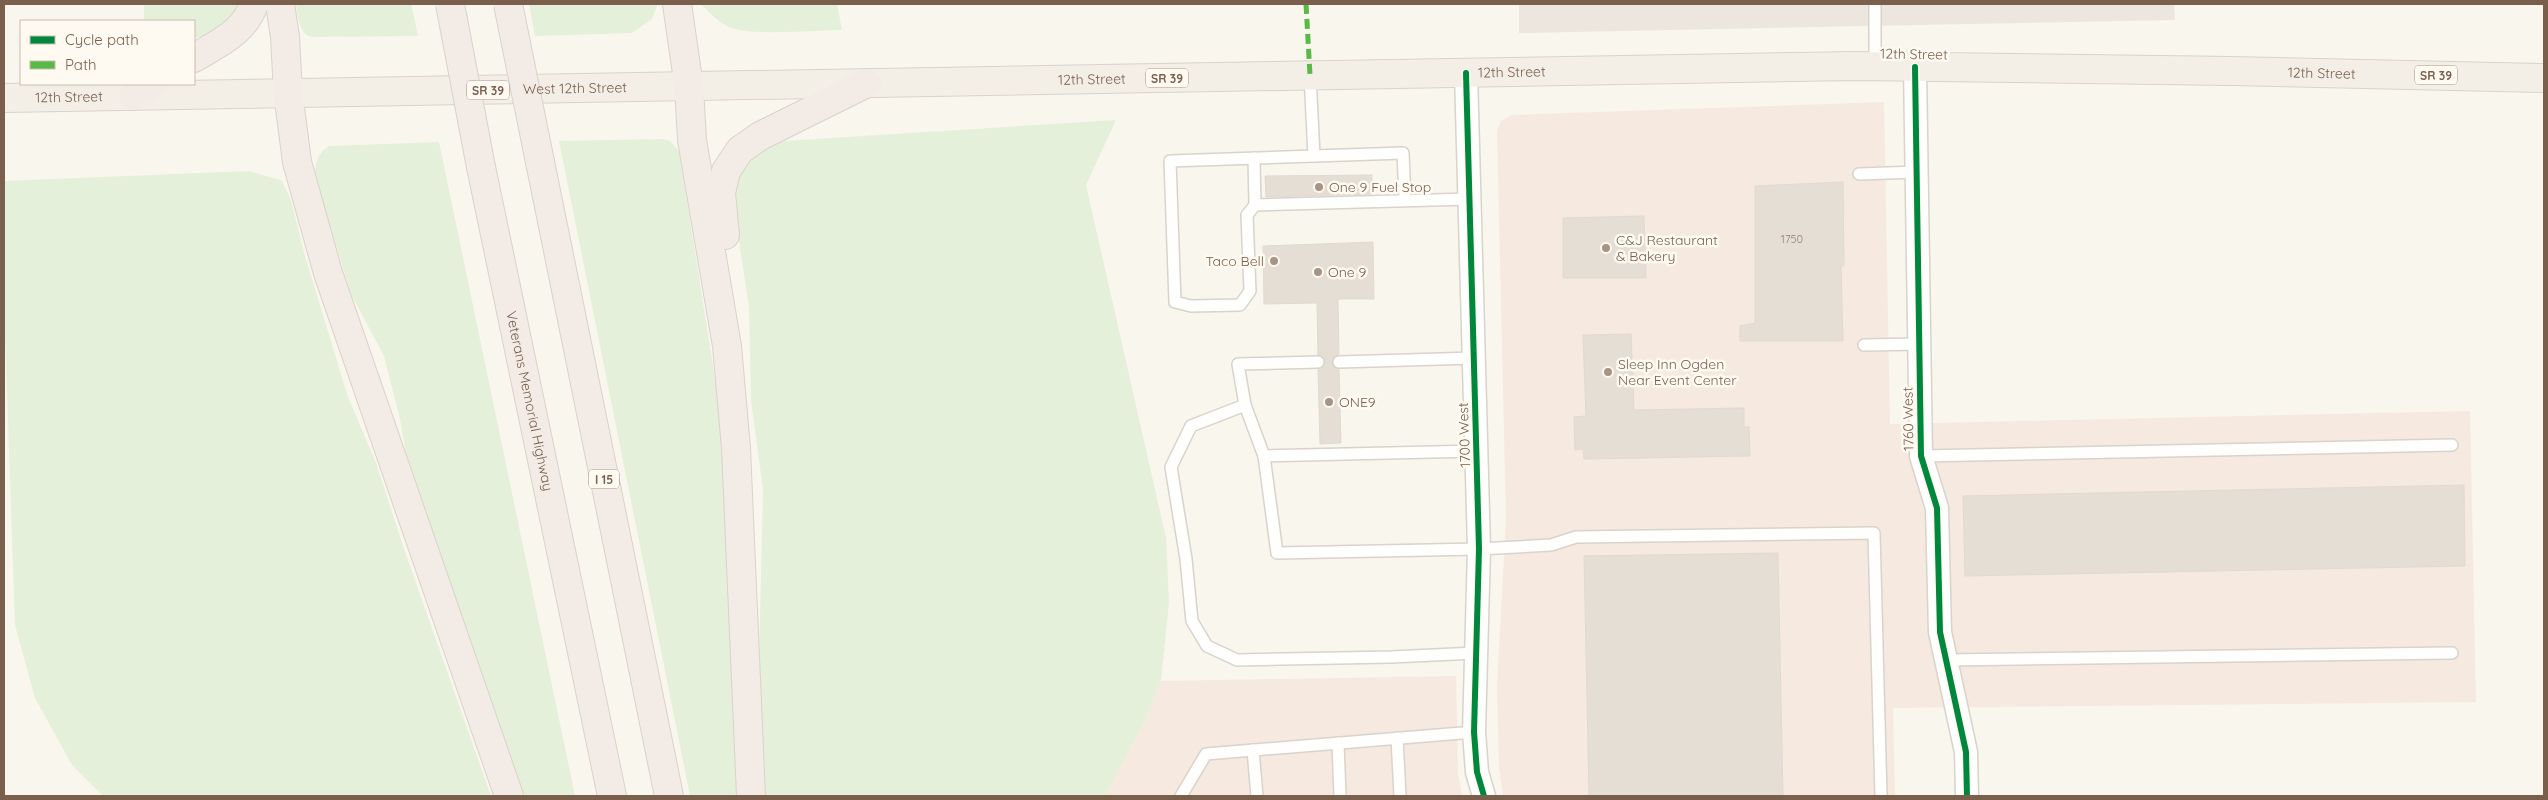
<svg xmlns="http://www.w3.org/2000/svg" width="2548" height="800" font-family="Quicksand,sans-serif">
<style>
.commercial{fill:#f6e9df}
.industrial{fill:#ece6de}
.green{fill:#e4f0d9}
.building{fill:#e5ded5;stroke:#e2d9d0}
.lines{fill:none;stroke-linecap:round;stroke-linejoin:round}
.service-casing{stroke:#d8d3cc;stroke-width:14}
.minor-casing{stroke:#d8d3cc;stroke-width:25}
.primary-casing{stroke:#dad2cb;stroke-width:30}
.motorway-casing{stroke:#dad2cb;stroke-width:30}
.service{stroke:#fefefc;stroke-width:11}
.minor{stroke:#fefefc;stroke-width:22}
.primary{stroke:#f3efe7;stroke-width:28}
.motorway{stroke:#f2ebe6;stroke-width:28}
.motorway-bridge-casing{stroke:#dad2cb;stroke-width:30;stroke-linecap:butt}
.motorway-bridge{stroke:#f2ebe6;stroke-width:28}
.quiet{stroke:#58b947;stroke-width:5;stroke-dasharray:10 5;stroke-linecap:butt}
.cycleway-casing{stroke:#fffaf1;stroke-width:9}
.cycleway{stroke:#00873e;stroke-width:6}
.poi-dot{fill:#a69485;stroke:#fffaf1;stroke-width:2}
.labels{text-anchor:middle;dominant-baseline:central;stroke-width:5;stroke-linejoin:round;paint-order:stroke}
.number-label{font-size:11px;fill:#968170}
.shield{fill:#fffaf1;stroke:#a18e7e;stroke-width:1}
.shield-label{font-size:12px;font-weight:bold;fill:#795f4c}
.street-label{font-size:14px;fill:#795f4c;stroke:#fffaf1}
.poi-label{font-size:14px;fill:#795f4c;stroke:#fffaf1;text-anchor:start}
</style>
<rect width="100%" height="100%" fill="#f9f6ee"/>
<g class="commercial">
<polygon points="1884,102 1890,424 2470,411 2476,702 1893,708 1895,796 1503,796 1499,767 1497,687 1506,519 1497,131 1501,121 1512,115"/>
<polygon points="1456,676 1458,772 1462,796 1105,796 1143,725 1161,681"/>
</g>
<polygon class="industrial" points="1519,4 2174,4 2175,20 1519,33"/>
<g class="green">
<path d="M144,4h96c-10,19 -24,31 -46,34v-17h-50z"/>
<path d="M296,4h115l7,32 -107,1c-13,-5 -13,-21 -15,-33z"/>
<polygon points="529,4 657,4 657,5 652,19 632,33 535,36"/>
<path d="M701,4h136l5,26c-26,0 -88,6 -110,-2 -13,-4 -22,-15 -31,-24z"/>
<polygon points="1116,120 1086,185 1166,538 1169,602 1161,681 1143,725 1105,796 766,796 759,660 763,490 751,400 749,307 733,202 737,182 747,162 763,149 783,141"/>
<polygon points="662,139 670,141 679,151 723,429 740,796 690,796 559,141"/>
<path d="M439,142l136,654h-52l-117,-343 -6,-34 -16,-63 -33,-62 -36,-117c0,-14 2,-23 14,-31z"/>
<polygon points="249,171 281,180 291,200 305,256 348,397 376,463 403,546 491,796 103,796 72,765 35,698 15,625 4,303 4,181"/>
</g>
<g class="building">
<polygon points="1372,175 1372,194 1266,197 1265,176"/>
<polygon points="1843,182 1844,266 1841,266 1843,341 1740,341 1740,326 1755,323 1755,186"/>
<polygon points="1644,216 1646,278 1563,278 1563,218"/>
<polygon points="1373,242 1374,299 1338,299 1339,354 1335,356 1332,362 1333,366 1339,369 1341,443 1320,444 1318,369 1322,368 1325,362 1324,358 1318,355 1317,303 1264,304 1263,246"/>
<polygon points="1631,334 1634,410 1744,408 1744,427 1749,427 1750,456 1584,459 1583,449 1575,450 1574,417 1586,416 1583,335"/>
<polygon points="2464,485 2465,566 1965,576 1963,496"/>
<polygon points="1778,553 1783,796 1589,796 1584,556"/>
</g>
<g class="lines">
<g class="service-casing">
<g id="service">
<polyline points="1875,4 1875,66"/>
<polyline points="1310,75 1314,156"/>
<polyline points="1254,158 1255,205 1469,199"/>
<polyline points="1859,174 1917,172"/>
<polyline points="1255,205 1247,215 1250,291 1240,305 1191,306 1175,302 1170,161 1403,153 1405,200"/>
<polyline points="1864,345 1919,344"/>
<polyline points="1318,362 1238,364 1245,405 1264,456 1277,553 1479,549 1551,545 1576,537 1874,533 1881,796"/>
<polyline points="1339,362 1474,358"/>
<polyline points="1245,405 1191,426 1171,467 1186,559 1192,621 1207,646 1237,660 1391,657 1476,653"/>
<polyline points="1264,456 1476,451"/>
<polyline points="1921,456 2452,445"/>
<polyline points="1947,660 2452,653"/>
<polyline points="1397,738 1400,796"/>
<polyline points="1338,743 1340,796"/>
<polyline points="1253,750 1257,796"/>
<polyline points="1181,796 1206,754 1474,732"/>
</g>
</g>
<g class="minor-casing">
<g id="minor">
<polyline points="1915,67 1921,456 1937,508 1940,632 1966,752 1967,796"/>
<polyline points="1466,73 1479,549 1474,732 1477,772 1484,796"/>
</g>
</g>
<g class="primary-casing">
<g id="primary">
<path id="s1" d="M4,98l1852,-32 375,5 313,7"/>
</g>
</g>
<g class="motorway-casing">
<g id="motorway">
<polyline points="280,4 285,37 288,93 297,162 328,273 509,796"/>
<polyline points="677,4 689,87 692,140 727,346 736,448 751,796"/>
<path d="M194,58c23,-14 51,-26 60,-54"/>
<polyline points="133,96 153,84"/>
<polyline points="540,162 669,796"/>
<path id="s2" d="M481,167l131,629"/>
<polyline points="725,235 721,193 726,171 740,150 760,136 867,83"/>
</g>
</g>
<use href="#service" class="service"/>
<use href="#minor" class="minor"/>
<use href="#primary" class="primary"/>
<use href="#motorway" class="motorway"/>
<g class="motorway-bridge-casing">
<g id="motorway-bridge">
<polyline points="450,4 481,167"/>
<polyline points="508,4 540,162"/>
</g>
</g>
<use href="#motorway-bridge" class="motorway-bridge"/>
<polyline class="quiet" points="1306,4 1310,75"/>
<g class="cycleway-casing">
<g id="cycleway">
<polyline points="1915,67 1921,456 1937,508 1940,632 1966,752 1967,796"/>
<polyline points="1466,73 1479,549 1474,732 1477,772 1484,796"/>
</g>
</g>
<use href="#cycleway" class="cycleway"/>
</g>
<g class="poi-dot">
<circle cx="1319" cy="187" r="5"/>
<circle cx="1606" cy="248" r="5"/>
<circle cx="1274" cy="261" r="5"/>
<circle cx="1318" cy="272" r="5"/>
<circle cx="1608" cy="372" r="5"/>
<circle cx="1329" cy="402" r="5"/>
</g>
<g class="labels">
<g class="number-label">
<text x="1792" y="239">1750</text>
</g>
<g class="shield">
<rect x="2415" y="65.5" width="42" height="19" rx="4"/>
<rect x="1146" y="68.5" width="42" height="19" rx="4"/>
<rect x="467" y="80.5" width="42" height="19" rx="4"/>
<rect x="589" y="469.5" width="30" height="19" rx="4"/>
</g>
<g class="shield-label">
<text x="2436" y="75">SR 39</text>
<text x="1167" y="78">SR 39</text>
<text x="488" y="90">SR 39</text>
<text x="604" y="479">I 15</text>
</g>
<g class="street-label">
<text transform="translate(1914 54) rotate(1)">12th Street</text>
<text stroke="none"><textPath href="#s1" startOffset="1508">12th Street</textPath></text>
<text stroke="none"><textPath href="#s1" startOffset="2318">12th Street</textPath></text>
<text stroke="none"><textPath href="#s1" startOffset="1088">12th Street</textPath></text>
<text stroke="none"><textPath href="#s1" startOffset="571">West 12th Street</textPath></text>
<text stroke="none"><textPath href="#s1" startOffset="65">12th Street</textPath></text>
<text stroke="none"><textPath href="#s2" startOffset="239">Veterans Memorial Highway</textPath></text>
<text transform="translate(1908 419) rotate(-91)">1760 West</text>
<text transform="translate(1464 435) rotate(-92)">1700 West</text>
</g>
<g class="poi-label">
<text x="1329" y="187">One 9 Fuel Stop</text>
<text x="1616" y="240">C&amp;J Restaurant<tspan x="1616" dy="16">&amp; Bakery</tspan></text>
<text x="1264" y="261" text-anchor="end">Taco Bell</text>
<text x="1328" y="272">One 9</text>
<text x="1618" y="364">Sleep Inn Ogden<tspan x="1618" dy="16">Near Event Center</tspan></text>
<text x="1339" y="402">ONE9</text>
</g>
</g>
<rect width="2548" height="800" fill="none" stroke="#795f4c" stroke-width="10"/>
<rect x="20" y="20" width="175" height="65" fill="#fffaf1" stroke="#c9bcaf"/>
<rect x="30" y="36" width="25" height="8" fill="#00873e" stroke="#c9bcaf"/>
<text x="65" y="45" font-size="15" fill="#795f4c">Cycle path</text>
<rect x="30" y="61" width="25" height="8" fill="#58b947" stroke="#c9bcaf"/>
<text x="65" y="70" font-size="15" fill="#795f4c">Path</text>
</svg>
